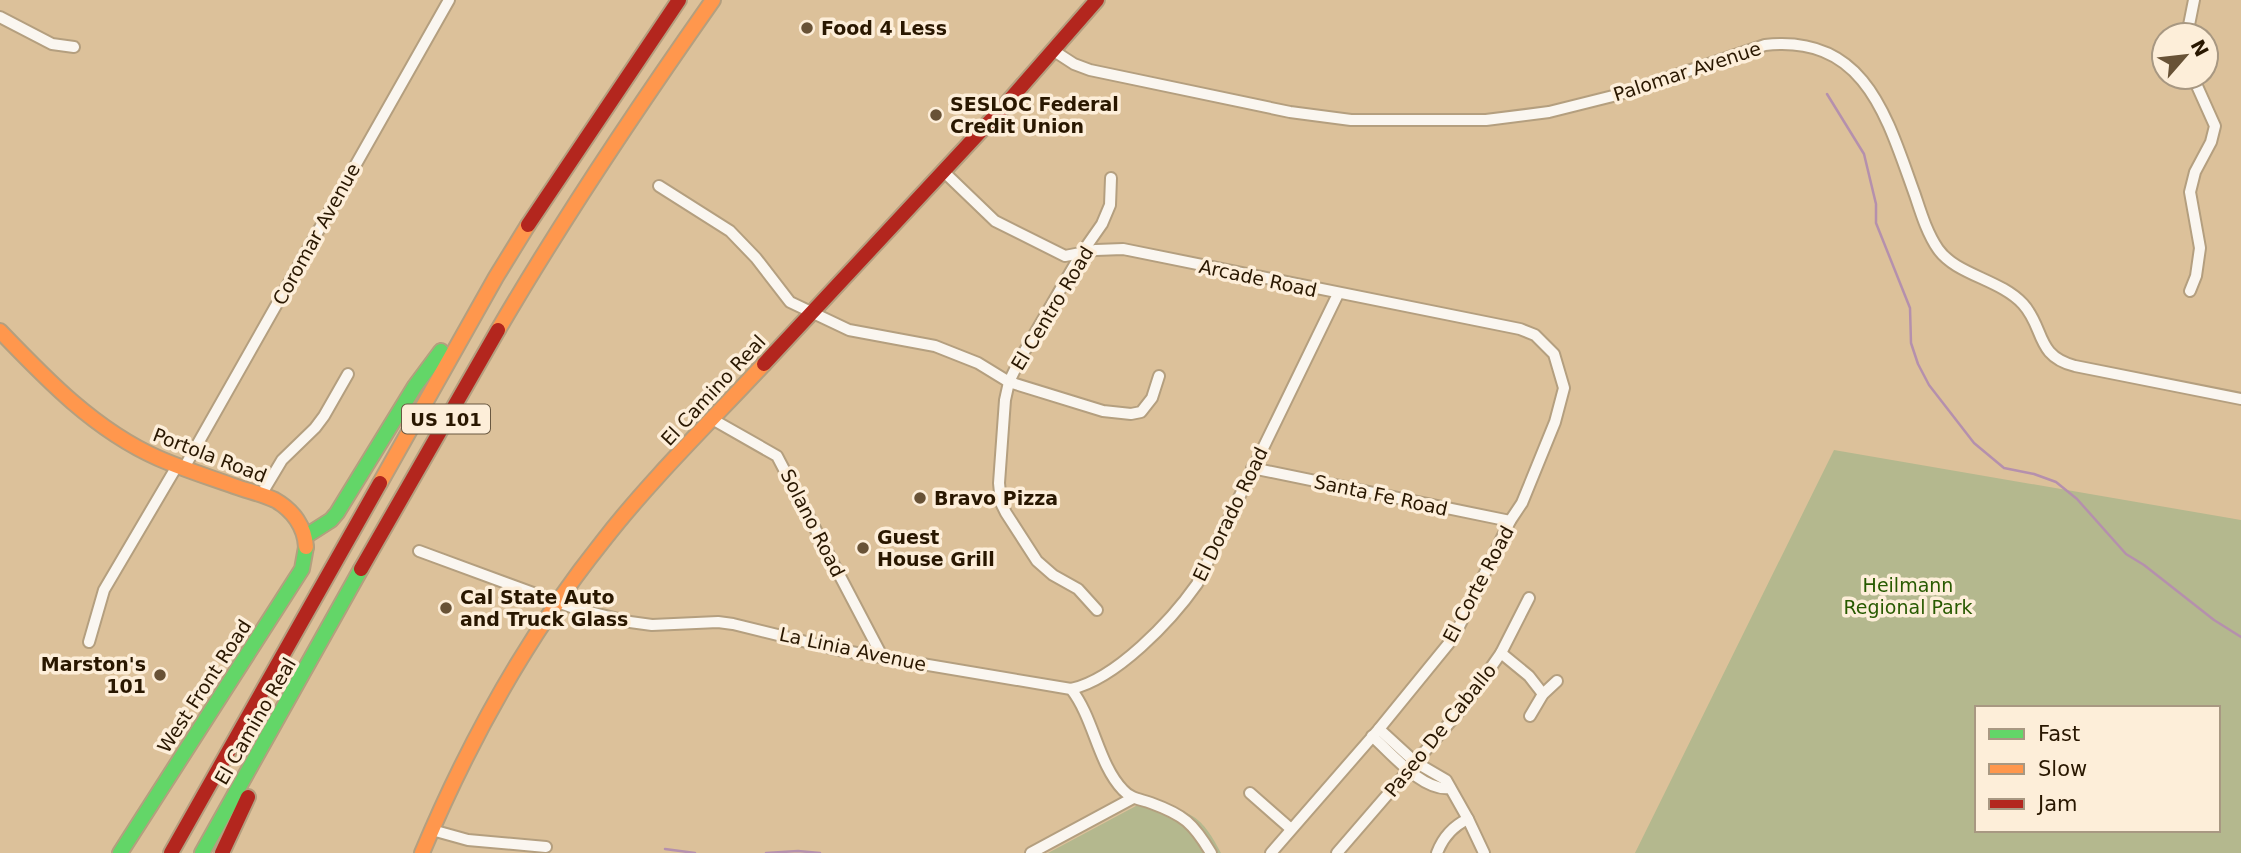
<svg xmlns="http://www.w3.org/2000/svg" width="2241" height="853" font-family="'DejaVu Sans',sans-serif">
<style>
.green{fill:#b4b88e;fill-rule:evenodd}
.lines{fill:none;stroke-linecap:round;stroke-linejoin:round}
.stream{stroke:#b590ad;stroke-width:2.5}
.street-casing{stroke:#b49f7f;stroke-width:14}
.fast-casing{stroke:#b49f7f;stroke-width:18}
.slow-casing{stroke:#b49f7f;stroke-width:18}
.jam-casing{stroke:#b49f7f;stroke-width:18}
.street{stroke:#faf6f0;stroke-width:10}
.fast{stroke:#63d668;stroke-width:14}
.slow{stroke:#ff974d;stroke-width:14}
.jam{stroke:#b3261e;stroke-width:14}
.poi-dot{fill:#685236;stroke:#fdeed9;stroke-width:2.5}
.labels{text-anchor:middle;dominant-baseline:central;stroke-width:7;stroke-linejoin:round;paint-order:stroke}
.shield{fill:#fdeed9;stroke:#695841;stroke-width:2}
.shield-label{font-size:18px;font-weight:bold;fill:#291700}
.poi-label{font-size:19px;font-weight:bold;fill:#291700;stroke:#fdeed9;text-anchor:start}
.street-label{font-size:19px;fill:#291700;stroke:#fdeed9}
.park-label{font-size:19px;fill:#285a00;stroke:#fdeed9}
</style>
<rect width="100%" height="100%" fill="#dcc19a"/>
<g class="green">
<path d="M1834,450l407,70v333h-606zM1977,708h241v122h-241z"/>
<path d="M1149,799c41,16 50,11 72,54h-173z"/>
</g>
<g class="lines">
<g class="stream">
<polyline points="1827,94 1864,154 1876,204 1876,223 1910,308 1911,343 1918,364 1929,385 1974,443 2004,468 2034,474 2056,482 2077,499 2126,554 2144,565 2214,620 2241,637"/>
<polyline points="665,849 695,853"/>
<polyline points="766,853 798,851 820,853"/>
</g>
<g class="street-casing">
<g id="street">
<polyline points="0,17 52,44 74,47"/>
<polyline points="2187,35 2194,0"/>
<path d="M1054,51l20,13 16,6 200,42 61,8h135l63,-8 68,-17 148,-50c101,-11 122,73 150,150 6,18 12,38 23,54 18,26 62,30 85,55 22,24 12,52 52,62l166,33"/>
<polyline points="943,171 995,221 1065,256 1096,250 1123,249 1520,329 1535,335 1554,354 1564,388 1555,422 1522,503 1510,521 1454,637 1379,729 1271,853"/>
<polyline points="659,186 730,231 756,258 790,302 849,330 935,346 978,363 1009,382 1103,411 1131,414 1141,412 1152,398 1159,376"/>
<polyline points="2190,291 2196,276 2200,248 2190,192 2195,172 2211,142 2215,126 2193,77"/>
<polyline points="712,419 777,456 883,658"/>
<polyline points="184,468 449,0"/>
<polyline points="1252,468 1510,521"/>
<polyline points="261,495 282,460 315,428 324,416 348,374"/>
<path d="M419,551l155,57 56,14 22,3 66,-3 15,2 106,26 232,39c23,29 27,75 52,101 8,9 17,9 28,13 33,12 42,20 60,50"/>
<polyline points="1097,610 1078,589 1053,575 1037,561 1006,513 1001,503 999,483 1005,400 1009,382 1020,359 1081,254 1102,224 1110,205 1111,178"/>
<polyline points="89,642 104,590 177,466"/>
<polyline points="1501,653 1529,676 1543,694"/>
<path d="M1071,689c45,-10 100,-68 126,-105l141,-290"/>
<polyline points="1530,716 1543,694 1557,681"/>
<polyline points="1379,729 1415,762 1446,780 1468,819 1484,853"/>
<path d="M1372,736c19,17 51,56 78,52"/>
<polyline points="1250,793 1291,829"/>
<polyline points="432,830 468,840 546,847"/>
<polyline points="1031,853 1133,798"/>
<polyline points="1337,853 1464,706 1501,653 1529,598"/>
<path d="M1437,853c6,-16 16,-27 31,-34"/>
</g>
</g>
<g class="fast-casing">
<g id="fast">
<polyline points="306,536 331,520 337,513 415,386 441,351"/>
<polyline points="120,853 302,569 306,547"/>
<polyline points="202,853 361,569"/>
</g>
</g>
<g class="slow-casing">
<g id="slow">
<path d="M498,330c66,-113 139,-222 215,-330"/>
<path d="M0,331c47,49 95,99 158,127 25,11 51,19 76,28 14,5 28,8 41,14 18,10 30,27 31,47"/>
<polyline points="380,483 496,277 528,225"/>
<path d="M422,853c47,-112 105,-217 181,-312 49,-63 107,-119 161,-177"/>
</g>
</g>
<g class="jam-casing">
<g id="jam">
<polyline points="528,225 679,0"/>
<polyline points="764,364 1006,104 1097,0"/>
<polyline points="361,569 498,330"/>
<polyline points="171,853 380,483"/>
<polyline points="222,853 248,797"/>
</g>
</g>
<use href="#street" class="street"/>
<use href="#fast" class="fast"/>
<use href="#slow" class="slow"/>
<use href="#jam" class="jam"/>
</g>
<g class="poi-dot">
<circle cx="807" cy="28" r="7"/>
<circle cx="936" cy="115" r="7"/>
<circle cx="920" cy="498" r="7"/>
<circle cx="863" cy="548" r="7"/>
<circle cx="446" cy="608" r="7"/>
<circle cx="160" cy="675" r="7"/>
</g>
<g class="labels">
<rect class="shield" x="402" y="404.5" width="88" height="29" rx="5"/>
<g class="shield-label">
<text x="446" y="419">US 101</text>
</g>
<g class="poi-label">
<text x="821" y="28">Food 4 Less</text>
<text x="950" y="104">SESLOC Federal<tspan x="950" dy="22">Credit Union</tspan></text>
<text x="934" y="498">Bravo Pizza</text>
<text x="877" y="537">Guest<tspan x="877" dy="22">House Grill</tspan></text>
<text x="460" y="597">Cal State Auto<tspan x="460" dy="22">and Truck Glass</tspan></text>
<text x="146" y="664" text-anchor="end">Marston's<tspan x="146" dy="22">101</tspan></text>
</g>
<g class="street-label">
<text transform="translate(1687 71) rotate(-18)">Palomar Avenue</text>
<text transform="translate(316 234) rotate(-61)">Coromar Avenue</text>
<text transform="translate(1258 278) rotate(12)">Arcade Road</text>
<text transform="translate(1052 308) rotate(-59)">El Centro Road</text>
<text transform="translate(713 390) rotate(-47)">El Camino Real</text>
<text transform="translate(210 455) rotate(21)">Portola Road</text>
<text transform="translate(1381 495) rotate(12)">Santa Fe Road</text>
<text transform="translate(1230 514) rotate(-64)">El Dorado Road</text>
<text transform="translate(813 523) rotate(63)">Solano Road</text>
<text transform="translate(1478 584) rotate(-62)">El Corte Road</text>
<text transform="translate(853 649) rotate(12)">La Linia Avenue</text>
<text transform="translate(204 686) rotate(-57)">West Front Road</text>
<text transform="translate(255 721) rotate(-60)">El Camino Real</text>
<text transform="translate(1440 730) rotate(-51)">Paseo De Caballo</text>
</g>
<g class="park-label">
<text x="1908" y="585">Heilmann<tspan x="1908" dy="22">Regional Park</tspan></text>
</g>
</g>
<rect x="1975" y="706" width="245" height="126" fill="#fdeed9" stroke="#a89882" stroke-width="2"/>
<rect x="1989" y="729" width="35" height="10" fill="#63d668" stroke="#a89882" stroke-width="2"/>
<text x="2038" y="741" font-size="21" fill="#291700">Fast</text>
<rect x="1989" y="764" width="35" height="10" fill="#ff974d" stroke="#a89882" stroke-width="2"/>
<text x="2038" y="776" font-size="21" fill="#291700">Slow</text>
<rect x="1989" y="799" width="35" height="10" fill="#b3261e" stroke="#a89882" stroke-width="2"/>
<text x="2038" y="811" font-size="21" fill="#291700">Jam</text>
<g transform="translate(2185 56) rotate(62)"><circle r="33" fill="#fdeed9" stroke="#a89882" stroke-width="2"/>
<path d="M0-5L12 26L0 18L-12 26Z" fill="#685236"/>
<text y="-10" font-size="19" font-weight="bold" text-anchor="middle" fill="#291700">N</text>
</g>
</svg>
